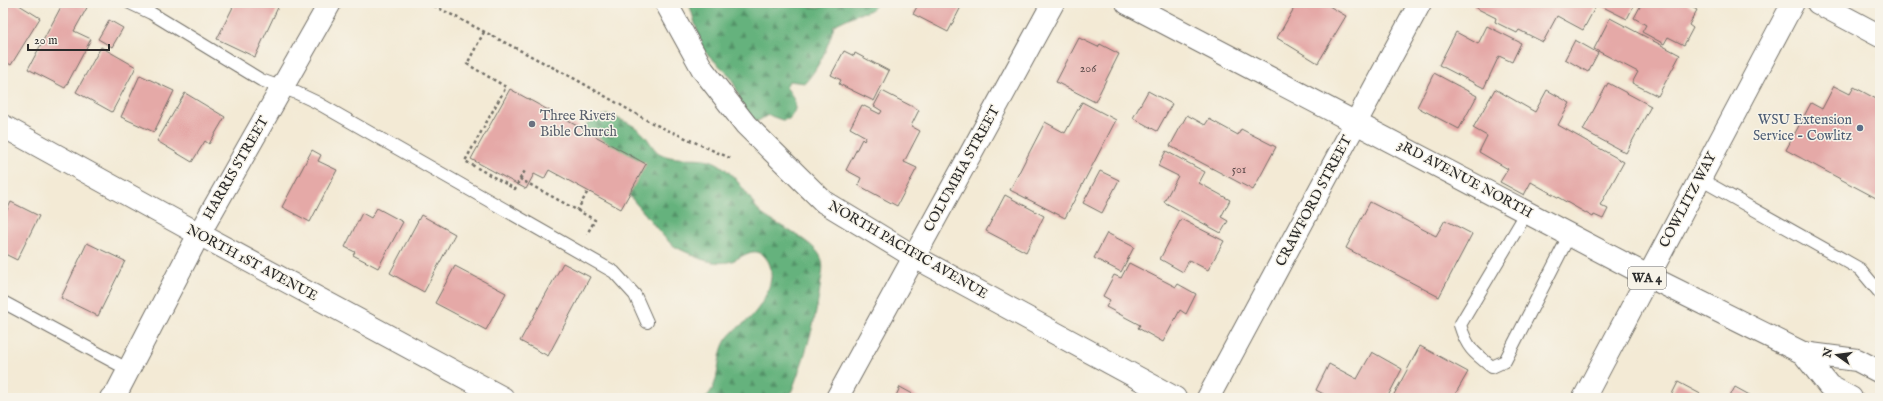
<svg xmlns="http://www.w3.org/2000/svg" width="1883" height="401" font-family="'IM FELL English',serif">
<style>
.forest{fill:url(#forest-firs);stroke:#486e54}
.building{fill:#e5a9a7}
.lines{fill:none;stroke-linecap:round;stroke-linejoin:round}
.service-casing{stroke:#716e66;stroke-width:14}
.minor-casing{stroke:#716e66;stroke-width:24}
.tertiary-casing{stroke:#716e66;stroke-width:24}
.primary-casing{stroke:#716e66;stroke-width:24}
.path{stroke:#716e66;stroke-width:2.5;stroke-dasharray:3 3;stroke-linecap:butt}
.service{stroke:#fff;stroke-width:12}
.minor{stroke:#fff;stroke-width:22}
.tertiary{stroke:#fff;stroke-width:22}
.primary{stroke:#fff;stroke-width:22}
.worship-dot{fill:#6b7280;stroke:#f7f3e8;stroke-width:1.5}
.service-dot{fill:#5c6f8a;stroke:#f7f3e8;stroke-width:1.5}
.labels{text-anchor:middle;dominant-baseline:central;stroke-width:3;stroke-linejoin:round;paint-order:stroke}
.number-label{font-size:12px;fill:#5a4a4a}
.shield{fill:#f7f3e8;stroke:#686764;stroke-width:1}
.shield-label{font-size:13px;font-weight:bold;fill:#2b2b2b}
.worship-label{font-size:14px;fill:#5b616d;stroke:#f7f3e8;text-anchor:start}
.service-label{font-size:14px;fill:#4e5e75;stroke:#f7f3e8;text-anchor:end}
.street-label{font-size:14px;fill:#2b2b2b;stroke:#f7f3e8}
</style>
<defs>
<pattern id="forest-firs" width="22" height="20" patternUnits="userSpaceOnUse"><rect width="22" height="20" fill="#65b27d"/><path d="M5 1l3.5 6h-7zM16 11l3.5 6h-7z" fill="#539167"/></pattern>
</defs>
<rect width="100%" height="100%" fill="#f7f3e8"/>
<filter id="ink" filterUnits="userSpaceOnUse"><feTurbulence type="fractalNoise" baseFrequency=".025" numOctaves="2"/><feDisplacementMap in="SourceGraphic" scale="8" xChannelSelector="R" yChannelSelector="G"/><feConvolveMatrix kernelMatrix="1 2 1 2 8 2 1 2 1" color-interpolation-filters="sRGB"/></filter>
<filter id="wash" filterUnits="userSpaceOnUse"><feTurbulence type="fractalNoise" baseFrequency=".012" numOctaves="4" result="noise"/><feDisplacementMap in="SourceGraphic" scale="16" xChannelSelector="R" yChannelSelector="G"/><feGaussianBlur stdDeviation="0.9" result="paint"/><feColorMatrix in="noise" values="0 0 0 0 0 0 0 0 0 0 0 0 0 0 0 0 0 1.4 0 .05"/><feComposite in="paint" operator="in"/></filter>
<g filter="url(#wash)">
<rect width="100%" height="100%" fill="#f3ead5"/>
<g class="forest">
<path d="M689,3h116l5,4 8,1 12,-5h47c-5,10 -12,8 -22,12 -7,3 -14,7 -21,10 -5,20 -15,43 -29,58l-16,-2 -3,6c9,12 14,20 3,32l-7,1 -14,-5 -12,7 -15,-17 -4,-15 -7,-14 -27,-26z"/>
<path d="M607,115c15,5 28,9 39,22 4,5 8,13 13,16 20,11 42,-1 61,12 13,9 23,23 32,36 3,5 7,11 11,14 15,11 56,28 59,46 2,8 -1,18 -2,27 -5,39 -17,74 -31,110h-84c17,-14 10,-40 21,-58 6,-10 16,-14 24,-22 13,-13 30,-43 16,-60 -13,-15 -25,2 -38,4 -9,2 -24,-1 -32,-5 -8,-5 -20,-8 -27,-15 -8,-8 -16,-18 -23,-27 -24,-27 -45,-54 -67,-82 8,-11 15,-16 28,-18z"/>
</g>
<g id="blocks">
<g class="building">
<polygon points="3,3 16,3 40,18 11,65 3,60"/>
<polygon points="63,3 89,4 74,31 91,39 65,88 28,69"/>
<polygon points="235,3 280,3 255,57 217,39"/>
<polygon points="919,3 963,3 948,32 913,14"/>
<polygon points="1297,3 1324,3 1346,16 1318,63 1277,38"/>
<polygon points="1476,3 1553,3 1558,5 1559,3 1590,3 1596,6 1583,30 1557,16 1543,42 1519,30 1517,33 1495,22 1496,18 1474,7"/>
<polygon points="1599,3 1635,3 1627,19 1599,5"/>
<polygon points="1642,3 1684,3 1697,10 1689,25 1693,28 1684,45 1668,37 1664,44 1642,32 1646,25 1634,18"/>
<polygon points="1610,18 1680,55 1658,96 1632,83 1638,72 1594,49"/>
<polygon points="109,20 123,28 112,47 98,39"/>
<polygon points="1487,26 1521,43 1512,62 1499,56 1484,88 1439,65 1456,32 1478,44"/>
<polygon points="1079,38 1098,47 1100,44 1119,54 1095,102 1056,82"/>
<polygon points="1575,40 1598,53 1588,72 1565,59"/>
<polygon points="101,47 136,67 112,112 76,92"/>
<polygon points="844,51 854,56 855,53 889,71 874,101 839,84 841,80 831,75"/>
<polygon points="1434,73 1477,96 1459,129 1417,107"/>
<polygon points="140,75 174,91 154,132 121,117"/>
<polygon points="1608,83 1651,106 1626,153 1583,130"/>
<polygon points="1834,86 1850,94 1854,87 1880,101 1880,191 1876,198 1786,150 1811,103 1822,109"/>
<polygon points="510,89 646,164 621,209 549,170 544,179 534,174 526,189 471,159"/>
<polygon points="1495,89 1535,112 1547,90 1570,103 1558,125 1624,162 1600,205 1608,209 1603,219 1594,215 1593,217 1531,182 1524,195 1500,182 1508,169 1479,152 1487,136 1473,128"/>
<polygon points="882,91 919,110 911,126 920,131 904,162 917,168 897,206 858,185 861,178 846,170 862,139 864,141 866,137 850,128 862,105 880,114 882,111 874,106"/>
<polygon points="1148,91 1172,104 1157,131 1133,118"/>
<polygon points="185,93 225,117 209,144 205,141 192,162 157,141"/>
<polygon points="1082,102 1116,120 1065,218 1010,190 1045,122 1065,133"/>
<polygon points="1187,115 1205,125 1209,119 1238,135 1241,129 1276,147 1253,190 1170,146"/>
<polygon points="312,150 321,155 318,161 337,170 310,222 282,207"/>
<polygon points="1166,151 1205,172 1199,183 1230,200 1221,217 1228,221 1221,233 1164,202 1178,176 1158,166"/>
<polygon points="1100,171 1119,180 1102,213 1083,203"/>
<polygon points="1005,195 1044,216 1026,252 986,231"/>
<polygon points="11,202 39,216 17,260 3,253 3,218"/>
<polygon points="1370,202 1436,236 1445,220 1472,234 1439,297 1346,248"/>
<polygon points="377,208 403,222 378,268 353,255 355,252 345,247 362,213 371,218"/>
<polygon points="421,215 455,234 424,292 390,273"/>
<polygon points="1181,219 1224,241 1208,270 1189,260 1183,272 1160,259"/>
<polygon points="1107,233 1134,247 1121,272 1094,258"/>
<polygon points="87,243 125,261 98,316 61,298"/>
<polygon points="563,263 590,277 548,356 520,341"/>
<polygon points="1129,263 1176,287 1178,284 1196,294 1186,314 1180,310 1163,342 1138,328 1140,325 1106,307 1110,300 1103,296 1114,275 1121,278"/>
<polygon points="455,266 506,293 486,330 435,303"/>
<polygon points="1420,346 1468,372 1453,398 1392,398"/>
<polygon points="1372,352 1402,369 1387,398 1331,398 1316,390 1329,364 1357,379"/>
<polygon points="1678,382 1708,398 1670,398"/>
<polygon points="900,387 920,398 895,398"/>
<polygon points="1735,387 1755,398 1729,398"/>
</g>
</g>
</g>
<g filter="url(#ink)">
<use href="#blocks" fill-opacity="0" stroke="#716e66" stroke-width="1"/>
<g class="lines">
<g class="service-casing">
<g id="service">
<polyline points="130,3 151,13 261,80 297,93 316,102 614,272 635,295 647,322"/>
<polyline points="1700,179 1860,269 1880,293"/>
<path d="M1527,212l-67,113c7,23 14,28 32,42l13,-6 65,-127"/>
<polyline points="3,302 129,370"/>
</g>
</g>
<g class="minor-casing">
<g id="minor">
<polyline points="1127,3 1648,276 1803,353 1857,360 1880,372"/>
<polyline points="3,126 199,234 503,398"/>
<polyline points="1803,353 1829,386 1851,398"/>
<polyline points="111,398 116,394 199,234 330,3"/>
<polyline points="837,398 1053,3"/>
<polyline points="1208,398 1420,3"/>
</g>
</g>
<g class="tertiary-casing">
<polyline id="tertiary" points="666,3 703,70 746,125 824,202 913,256 1175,398"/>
</g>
<g class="primary-casing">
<g id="primary">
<polyline points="1818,3 1880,36"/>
<polyline points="1584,398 1793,3"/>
</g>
</g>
<g class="path">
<polyline points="429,3 577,80 650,122 732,159"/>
<polyline points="484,32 467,64 506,87 465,161 515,189 520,179 595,220 587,234"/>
<polyline points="520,179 526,169"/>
<polyline points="577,211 588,191"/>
</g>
<use href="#service" class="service"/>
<use href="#minor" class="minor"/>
<use href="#tertiary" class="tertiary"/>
<use href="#primary" class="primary"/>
</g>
</g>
<circle class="worship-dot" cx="532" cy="124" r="4"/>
<circle class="service-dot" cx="1860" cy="128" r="4"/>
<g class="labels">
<g class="number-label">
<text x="1088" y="68">206</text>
<text x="1239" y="169">501</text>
</g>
<rect class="shield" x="1628" y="267" width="38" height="22" rx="3"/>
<g class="shield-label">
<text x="1647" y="278">WA 4</text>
</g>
<g class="worship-label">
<text x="540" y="116">Three Rivers<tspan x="540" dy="16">Bible Church</tspan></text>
</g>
<g class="service-label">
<text x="1852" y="120">WSU Extension<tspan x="1852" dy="16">Service - Cowlitz</tspan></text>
</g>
<g class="street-label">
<text transform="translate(236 168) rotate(-60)">HARRIS STREET</text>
<text transform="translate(962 169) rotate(-61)">COLUMBIA STREET</text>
<text transform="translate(1465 179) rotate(28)">3RD AVENUE NORTH</text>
<text transform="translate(1688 200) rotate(-62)">COWLITZ WAY</text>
<text transform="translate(1314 201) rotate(-62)">CRAWFORD STREET</text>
<text transform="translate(908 250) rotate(30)">NORTH PACIFIC AVENUE</text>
<text transform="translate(252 263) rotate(28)">NORTH 1ST AVENUE</text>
</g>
</g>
<rect width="1883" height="401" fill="none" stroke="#f7f3e8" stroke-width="16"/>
<g transform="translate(1837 355) rotate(284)" stroke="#f7f3e8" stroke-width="3" paint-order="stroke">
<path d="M0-3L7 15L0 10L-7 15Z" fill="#2b2b2b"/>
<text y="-6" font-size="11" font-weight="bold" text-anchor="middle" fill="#2b2b2b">N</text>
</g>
<path d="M28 44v6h81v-6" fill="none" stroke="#2b2b2b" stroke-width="2"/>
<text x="34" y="44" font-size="12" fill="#2b2b2b" stroke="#f7f3e8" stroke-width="3" paint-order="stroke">20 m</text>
</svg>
